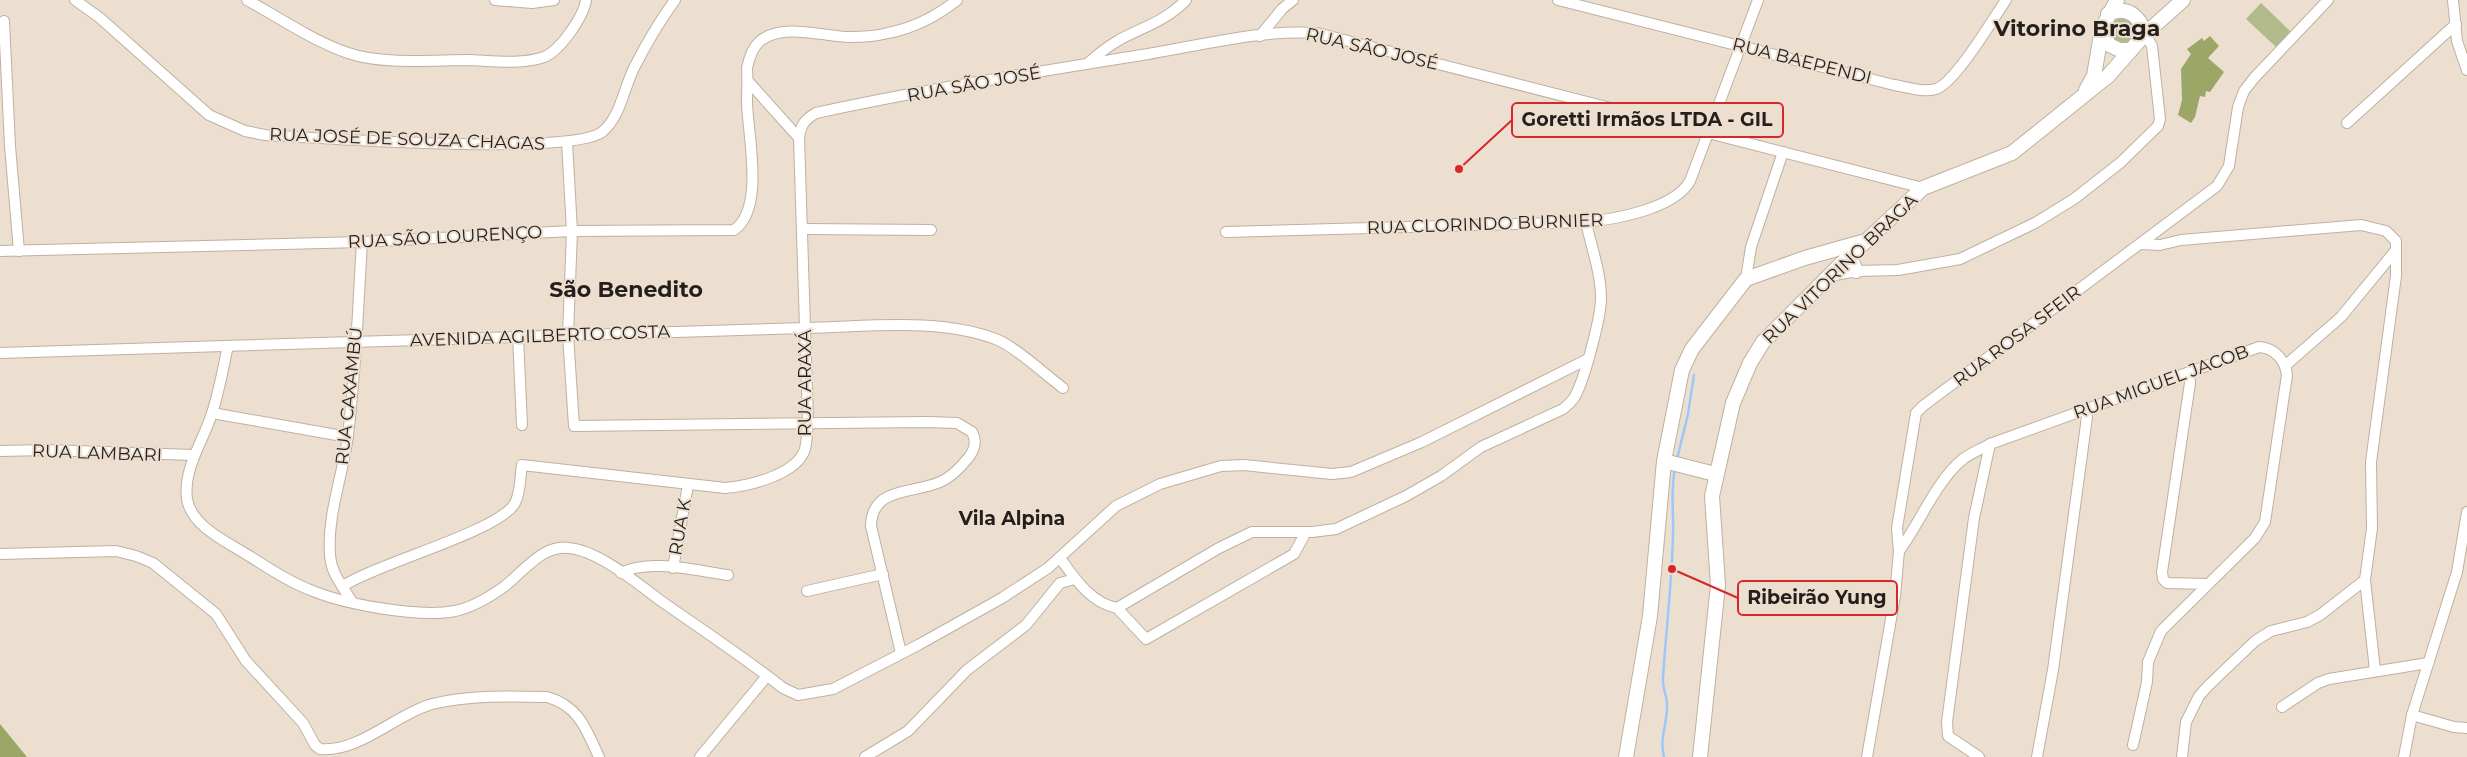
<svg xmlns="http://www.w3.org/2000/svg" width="2467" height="757" viewBox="0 0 2467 757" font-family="Montserrat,sans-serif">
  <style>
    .green { fill: #b1ba8b }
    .forest { fill: #9ba667 }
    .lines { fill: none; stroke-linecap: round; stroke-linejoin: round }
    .stream { stroke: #9cc7fb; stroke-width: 2.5 }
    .street-casing { stroke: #bdb1a1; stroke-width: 12 }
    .secondary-casing { stroke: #bdb1a1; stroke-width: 16 }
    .street { stroke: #fff; stroke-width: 10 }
    .secondary { stroke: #fff; stroke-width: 14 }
    .labels { text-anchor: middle; stroke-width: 4; stroke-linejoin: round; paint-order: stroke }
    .street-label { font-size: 18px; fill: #241f1a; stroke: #eddfd0 }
    .neighbourhood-label { font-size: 19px; font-weight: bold; fill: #241f1a; stroke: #eddfd0 }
    .district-label { font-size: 22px; font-weight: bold; fill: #241f1a; stroke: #eddfd0 }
    .leader { fill: none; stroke: #d62828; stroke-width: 2 }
    .callout-dot { fill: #d62828; stroke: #eddfd0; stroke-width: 2 }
    .callout { fill: #eddfd0; stroke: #d62828; stroke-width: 2 }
    .callout-label { font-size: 19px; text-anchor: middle; font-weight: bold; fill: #241f1a }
  </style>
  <rect width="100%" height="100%" fill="#eddfd0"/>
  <g class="green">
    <polygon points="2261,3 2291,32 2276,47 2246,19"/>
    <polygon points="2120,17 2130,18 2139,29 2134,43 2116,44 2109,32 2112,23"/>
  </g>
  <g class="forest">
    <polygon points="2210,36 2219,46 2208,58 2224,72 2210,92 2206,91 2205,97 2200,96 2195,117 2191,123 2178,115 2182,100 2181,69 2191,54 2187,49 2202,38 2204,41"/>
    <polygon points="0,724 27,757 0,757"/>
  </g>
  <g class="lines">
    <g class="stream">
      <polyline points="1677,459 1688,414 1694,375"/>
      <path d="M1664,757C1659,737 1668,723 1667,704C1667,696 1662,687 1663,678C1666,630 1672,582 1673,534C1674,512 1670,492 1675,469"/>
    </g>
    <defs>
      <g id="street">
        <path d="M75,0L100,18L209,115L245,131L265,135C318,138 570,156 602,132C620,118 624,88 634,68C646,44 659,22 675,0"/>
        <path d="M247,0C280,18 313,41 348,53C383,65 432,60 469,60C493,61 521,65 544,57C560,51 584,16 586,0"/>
        <polyline points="495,0 532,3 554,0"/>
        <path d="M1558,0L1894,85C1907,87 1923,93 1936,89C1955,83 1993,19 2006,0"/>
        <polyline points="2453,0 2457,41 2467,70"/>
        <polyline points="4,21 10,146 19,251"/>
        <polyline points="1260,36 1282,9 1293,0"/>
        <path d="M1087,64C1097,55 1107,47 1119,40C1143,27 1166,21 1186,0"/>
        <polyline points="748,81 799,138"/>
        <polyline points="2347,123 2456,24"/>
        <path d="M567,142L572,231L568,335L574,426L927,422L957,423L972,432C977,441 975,449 969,457C961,467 952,477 940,482C913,494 872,486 871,526L901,653"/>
        <polyline points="804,229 931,230"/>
        <path d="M1226,232L1586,222C1616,219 1674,209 1690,181L1758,0"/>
        <polyline points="2141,244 2160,245 2181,240 2361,225 2386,231 2396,241 2396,276 2371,462 2372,528 2365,580 2375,670"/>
        <path d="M0,251L362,242L572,231L734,230C765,209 748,136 747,103C747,91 748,80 747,68C749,58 752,48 760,41C783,22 824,37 850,37C862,37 877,36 888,33C913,28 937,16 957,0"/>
        <polyline points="1830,276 1856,271 1898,270 1960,259 2035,223 2074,199 2120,163 2158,126 2160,119 2152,46 2145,34"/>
        <polyline points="1746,279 1751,247 1783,152"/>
        <polyline points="518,336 522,425"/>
        <path d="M228,346C223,368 219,392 212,413C204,440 183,468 187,499C191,524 221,539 241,551C263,564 284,580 308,589C342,604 418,618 455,611C473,607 490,597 505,586C523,572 543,544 569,548C600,551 639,585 664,603C704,631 745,658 783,688L798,695L833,689L920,644L1002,598L1048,568L1116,506L1160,484L1221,466L1244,465L1332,474L1351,472L1422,442L1588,359"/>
        <path d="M0,353L806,328C868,327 939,317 998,340C1014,346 1047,376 1063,388"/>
        <polyline points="2286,365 2341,317 2396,250"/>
        <polyline points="2189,372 2190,383 2162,572 2163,579 2167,583 2208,584"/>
        <polyline points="212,413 348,437"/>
        <polyline points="0,451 46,450 194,455"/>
        <path d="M1899,551C1920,523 1936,481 1963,459C1971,453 1981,449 1990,444L2259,347C2275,348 2285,360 2287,375L2265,522L2255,538L2161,631L2148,662L2147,682L2133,745"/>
        <path d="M0,554L116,551L136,556L153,563L216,614L246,661L303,723L315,745L320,749C359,753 396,714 432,704C468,695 510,696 547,697C579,706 586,729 599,757"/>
        <path d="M1060,558C1075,579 1091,603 1117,608L1219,548L1252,532H1312L1336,529L1406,496L1441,476L1481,447L1563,409C1567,406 1571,402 1574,398C1584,382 1601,317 1601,298C1601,273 1591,246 1586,222"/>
        <polyline points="673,568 688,485"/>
        <path d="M621,573C649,558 697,571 728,575"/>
        <path d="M343,586C378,563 500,531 515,503C521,492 520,476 522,465L725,488C748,486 797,475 805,449C807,441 807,431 808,422L799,138C801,125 804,120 816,113C926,89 1037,72 1148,54C1202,45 1263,29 1317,33L1923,188"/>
        <polyline points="807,591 883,574"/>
        <path d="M352,602C343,586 331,574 330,555C327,514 343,476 348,435C356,371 358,307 362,242"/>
        <polyline points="1117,608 1146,639 1294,554 1306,532"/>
        <polyline points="2282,707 2318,683 2329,679 2428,663"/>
        <polyline points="2412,715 2454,727 2467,728"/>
        <polyline points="700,757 767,676"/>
        <polyline points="865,757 908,731 967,670 1026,625 1060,583 1075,579"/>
        <polyline points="1867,757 1895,596 1899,551 1897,528 1916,413 1923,406 2217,186 2229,166 2238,107 2244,91 2255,77 2328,0"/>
        <polyline points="1979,757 1948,736 1947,722 1974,518 1990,444"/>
        <polyline points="2037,757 2053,670 2087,417 2085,409"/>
        <polyline points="2182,757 2186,722 2199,696 2208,686 2255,641 2271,631 2307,622 2320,615 2365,580"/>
        <polyline points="2404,757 2412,715 2457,572 2467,512"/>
      </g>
      <g id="secondary">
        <path d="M2108,14C2127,5 2140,16 2145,34"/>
        <polyline points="2102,29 2109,45 2120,50 2131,50"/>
        <polyline points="2086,90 2094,76 2102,28 2117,0"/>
        <polyline points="1853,252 1852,261 1856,271"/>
        <polyline points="1664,461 1715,474"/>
        <polyline points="1626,757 1650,616 1664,461 1682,370 1692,349 1746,279 1805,258 1862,242"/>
        <polyline points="1700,757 1718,585 1712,496 1733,403 1750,363 1763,342 1838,267 1923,188 2012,153 2108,76 2145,34 2183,0"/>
      </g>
    </defs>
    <use href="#street" class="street-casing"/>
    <use href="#secondary" class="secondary-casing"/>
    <use href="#street" class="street"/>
    <use href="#secondary" class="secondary"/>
  </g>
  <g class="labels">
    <g class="street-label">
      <text transform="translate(1372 49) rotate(13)" y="6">RUA SÃO JOSÉ</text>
      <text transform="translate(1802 61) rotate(14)" y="6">RUA BAEPENDI</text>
      <text transform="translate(974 84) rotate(-10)" y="6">RUA SÃO JOSÉ</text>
      <text transform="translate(407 139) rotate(2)" y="6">RUA JOSÉ DE SOUZA CHAGAS</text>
      <text transform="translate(1485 224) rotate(-2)" y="6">RUA CLORINDO BURNIER</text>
      <text transform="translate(445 237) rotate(-3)" y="6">RUA SÃO LOURENÇO</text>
      <text transform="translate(1840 269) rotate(-44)" y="6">RUA VITORINO BRAGA</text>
      <text transform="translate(540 336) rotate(-2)" y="6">AVENIDA AGILBERTO COSTA</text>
      <text transform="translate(2017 336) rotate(-37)" y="6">RUA ROSA SFEIR</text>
      <text transform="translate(2161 382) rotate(-20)" y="6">RUA MIGUEL JACOB</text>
      <text transform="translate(805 383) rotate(-90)" y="6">RUA ARAXÁ</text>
      <text transform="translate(349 396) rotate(-84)" y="6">RUA CAXAMBÚ</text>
      <text transform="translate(97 453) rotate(2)" y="6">RUA LAMBARI</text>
      <text transform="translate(680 527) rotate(-80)" y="6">RUA K</text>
    </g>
    <g class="neighbourhood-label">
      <text x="1012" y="525">Vila Alpina</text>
    </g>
    <g class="district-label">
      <text x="2077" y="36">Vitorino Braga</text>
      <text x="626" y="297">São Benedito</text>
    </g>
  </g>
  <path class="leader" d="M1459 169L1512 120M1672 569L1738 598"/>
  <g class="callout-dot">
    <circle cx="1459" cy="169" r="5"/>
    <circle cx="1672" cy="569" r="5"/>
  </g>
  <g class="callout">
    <rect x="1512" y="103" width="271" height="34" rx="5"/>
    <rect x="1738" y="581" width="159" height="34" rx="5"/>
  </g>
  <g class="callout-label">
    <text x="1647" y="126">Goretti Irmãos LTDA - GIL</text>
    <text x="1817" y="604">Ribeirão Yung</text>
  </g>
</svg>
